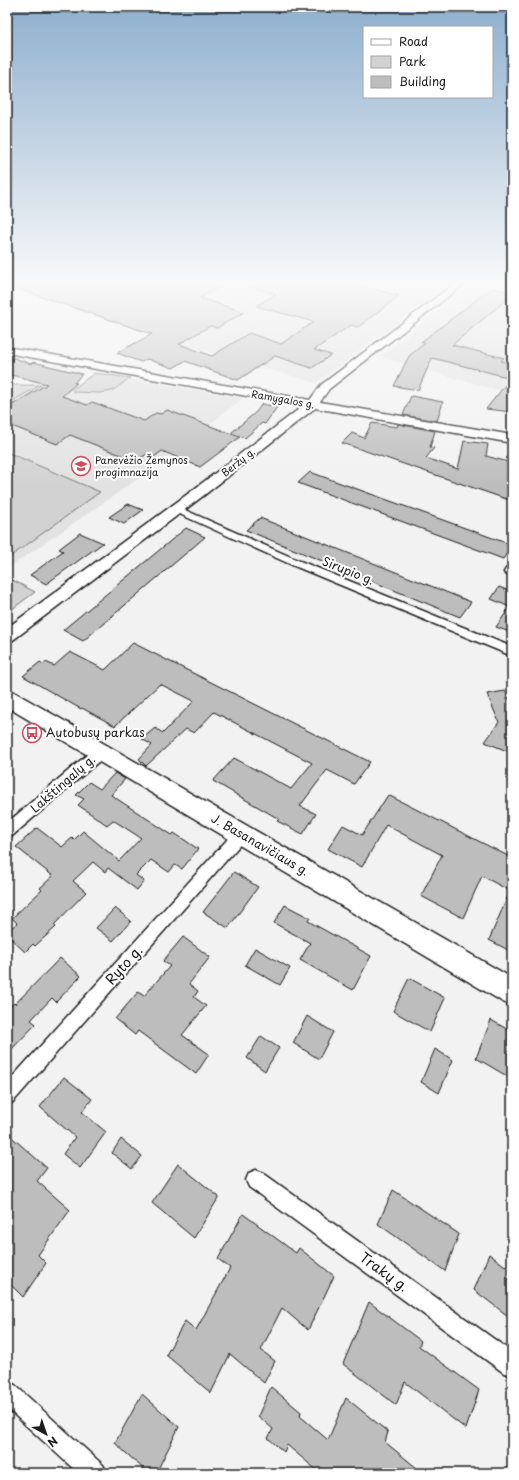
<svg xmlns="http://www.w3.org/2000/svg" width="519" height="1480" viewBox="0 0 519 1480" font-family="'Playpen Sans',sans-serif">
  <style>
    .built { fill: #e2e2e2 }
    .green { fill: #d2d2d2; stroke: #777 }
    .building { fill: #bdbdbd; stroke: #1c1c1c }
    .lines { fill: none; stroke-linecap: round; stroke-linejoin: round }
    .minor-casing { stroke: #1c1c1c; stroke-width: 3 }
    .secondary-casing { stroke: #1c1c1c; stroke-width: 3 }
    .trunk-casing { stroke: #1c1c1c; stroke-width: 3 }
    .minor { fill: #fff; fill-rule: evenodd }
    .secondary { fill: #fff; fill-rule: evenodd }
    .trunk { fill: #fff; fill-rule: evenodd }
    .labels { text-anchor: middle; stroke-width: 4; stroke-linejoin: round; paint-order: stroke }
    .far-street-label { font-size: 10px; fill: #1c1c1c; stroke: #fff }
    .far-poi-label { font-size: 10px; fill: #1c1c1c; stroke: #fff; text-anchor: start }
    .street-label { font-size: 12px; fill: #1c1c1c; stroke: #fff }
    .poi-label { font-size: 12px; fill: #1c1c1c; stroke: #fff; text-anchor: start }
    .near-street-label { font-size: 14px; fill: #1c1c1c; stroke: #fff }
  </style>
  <rect width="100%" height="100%" fill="#f2f2f2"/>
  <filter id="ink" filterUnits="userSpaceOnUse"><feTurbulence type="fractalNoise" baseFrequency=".025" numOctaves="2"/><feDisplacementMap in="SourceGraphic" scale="8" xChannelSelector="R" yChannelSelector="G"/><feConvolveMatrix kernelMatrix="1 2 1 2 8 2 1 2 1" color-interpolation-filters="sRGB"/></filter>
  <g filter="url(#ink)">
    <g class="built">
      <polygon points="7,281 454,281 316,383 148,334 7,287"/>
      <polygon points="477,281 512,281 512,394 379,357"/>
      <polygon points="94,373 243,398 148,472 7,569 7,404 41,385 73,389"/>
    </g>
    <g class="green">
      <polygon points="94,373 130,378 112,391 100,393 73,392 73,389"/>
      <polygon points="7,385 41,385 7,404"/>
      <polygon points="7,452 100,492 7,559"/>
      <polygon points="7,577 35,592 7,613"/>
    </g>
    <g class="building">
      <polygon points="7,281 231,281 200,298 244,312 217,328 210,326 179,344 212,356 249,333 281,344 314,322 256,306 276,294 245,285 246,281 343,281 399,296 358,327 351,325 314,350 331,355 312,368 275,356 238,380 185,361 173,368 147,359 141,362 117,353 152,334 7,285"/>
      <polygon points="492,288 512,292 512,295 452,345 504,358 501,361 512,364 512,412 486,409 511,378 432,358 418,390 394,386 409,356 425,343 421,342"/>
      <polygon points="14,358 31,364 33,362 82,374 74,383 77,383 62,396 87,405 92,402 144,421 156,413 161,414 167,410 240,437 200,467 162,451 154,457 147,454 136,461 70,435 57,444 7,424 7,408 47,384 7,374 7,362"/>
      <polygon points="411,396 443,402 437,421 403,415"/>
      <polygon points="262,404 277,407 265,424 262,423 245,438 231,433 256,412"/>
      <polygon points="372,423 397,427 398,424 435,431 430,447 434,448 426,458 458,469 464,441 488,444 486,456 512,463 512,501 342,443 352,433 364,438"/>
      <polygon points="310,472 512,545 512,546 503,559 298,483"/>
      <polygon points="128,504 143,510 124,524 109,517"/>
      <polygon points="260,518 471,602 460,617 246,530"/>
      <polygon points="186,528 205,537 83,641 63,630"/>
      <polygon points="80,533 103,543 46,584 30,575 63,551 59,549"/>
      <polygon points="499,587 512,592 512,633 496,627 510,607 491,599"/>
      <polygon points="133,643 370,762 354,784 327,770 300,806 316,814 303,834 277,821 279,819 213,781 234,758 291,789 312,763 214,712 194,733 186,729 146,766 139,759 152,745 142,739 155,728 163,733 194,701 160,684 115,726 82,708 81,709 23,676 40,662 43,664 46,662 54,666 70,652 105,670"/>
      <polygon points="505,691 509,699 512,700 512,753 485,742 499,722 487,694"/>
      <polygon points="115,773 125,779 111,795 172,835 174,833 198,849 182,869 175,865 169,872 151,860 136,875 144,881 137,890 108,868 105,872 93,862 73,881 86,892 54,925 56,927 35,946 33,944 25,952 7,935 7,932 17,923 12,918 42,890 40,888 53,876 16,847 37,828 62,847 72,838 74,840 83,831 119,861 141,838 113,820 107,825 78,805 84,799 76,795 89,782 100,789"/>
      <polygon points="388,795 512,858 512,952 489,940 510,891 482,876 463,918 421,896 442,855 386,825 362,867 328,849 343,825 362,835"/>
      <polygon points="234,872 258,887 228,928 203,912"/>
      <polygon points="285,905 310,918 308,921 371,956 353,990 300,960 310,943 274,923"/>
      <polygon points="115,908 131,921 113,941 96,928"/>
      <polygon points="183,937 210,957 189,984 198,991 194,997 206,1006 182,1035 209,1054 196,1074 138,1031 135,1035 115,1019 138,992 144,996 170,966 163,961"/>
      <polygon points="255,948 290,968 280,985 245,965"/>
      <polygon points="60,958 81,976 56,1002 52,998 31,1020 36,1024 7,1054 7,1009 14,1003 15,1004"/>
      <polygon points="409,978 445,998 430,1032 393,1011"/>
      <polygon points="307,1016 333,1032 319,1059 293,1043"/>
      <polygon points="491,1020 512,1032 512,1079 476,1058"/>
      <polygon points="261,1036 279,1048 265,1071 247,1058"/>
      <polygon points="435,1049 453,1060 439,1093 421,1082"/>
      <polygon points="64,1077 92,1099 82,1112 106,1132 80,1168 63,1154 75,1137 40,1107"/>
      <polygon points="7,1133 47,1168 37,1181 70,1210 38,1255 46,1263 23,1297 7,1281"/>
      <polygon points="121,1139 142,1156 132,1169 112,1153"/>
      <polygon points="178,1164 219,1197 194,1238 152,1203"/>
      <polygon points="393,1190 459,1234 445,1271 378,1224"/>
      <polygon points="243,1214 296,1253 299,1248 334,1276 308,1330 282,1308 261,1350 275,1361 264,1383 230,1354 211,1393 166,1355 185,1321 196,1330 230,1268 218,1259"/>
      <polygon points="489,1254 512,1271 512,1319 474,1290"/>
      <polygon points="369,1302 421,1341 419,1346 479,1390 466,1429 405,1382 396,1405 343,1364"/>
      <polygon points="271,1387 301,1412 300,1416 328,1440 346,1398 388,1432 385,1442 423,1473 320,1473 287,1445 284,1452 268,1438 273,1429 258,1416"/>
      <polygon points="142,1394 179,1427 156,1473 148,1473 115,1443"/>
    </g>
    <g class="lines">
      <defs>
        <g id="minor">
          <polygon points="176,506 300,561 512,647 512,656 292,565 173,511 171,509"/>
          <path d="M512,565V575L505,574L504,572C506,568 508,566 512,565Z"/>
          <polygon points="100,747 105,748 107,752 105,756 12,836 7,838 7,823 95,748"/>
          <polygon points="241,828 246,830 248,834 246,838 13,1102 7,1105 7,1083 236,830"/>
          <polygon points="256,1170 263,1173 512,1352 512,1376 504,1373 249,1187 246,1180 249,1173"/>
          <polygon points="7,1382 15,1385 103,1465 107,1473 78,1473 7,1408"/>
        </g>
        <polygon id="secondary" points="458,281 468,281 329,389 320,402 512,435 512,443 315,408 203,496 13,640 7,642 7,628 193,490 303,406 7,353 7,347 310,400 321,385"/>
        <polygon id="trunk" points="7,689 14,692 512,978 512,1006 503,1002 7,707"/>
      </defs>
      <use href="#minor" class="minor-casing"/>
      <use href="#secondary" class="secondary-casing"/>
      <use href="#trunk" class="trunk-casing"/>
      <use href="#minor" class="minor"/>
      <use href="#secondary" class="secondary"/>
      <use href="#trunk" class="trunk"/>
    </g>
  </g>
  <linearGradient id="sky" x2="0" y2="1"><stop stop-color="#8eafce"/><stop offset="0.58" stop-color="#f9f9f9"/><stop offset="1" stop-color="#f9f9f9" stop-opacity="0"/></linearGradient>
  <rect width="519" height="488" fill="url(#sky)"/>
  <defs>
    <symbol id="school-ring" viewBox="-11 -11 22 22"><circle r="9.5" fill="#fff" stroke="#d1495b" stroke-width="1.5"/><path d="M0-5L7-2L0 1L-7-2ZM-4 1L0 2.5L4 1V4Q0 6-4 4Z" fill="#d1495b"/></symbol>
    <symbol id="bus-ring" viewBox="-11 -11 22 22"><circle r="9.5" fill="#fff" stroke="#d1495b" stroke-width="1.5"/><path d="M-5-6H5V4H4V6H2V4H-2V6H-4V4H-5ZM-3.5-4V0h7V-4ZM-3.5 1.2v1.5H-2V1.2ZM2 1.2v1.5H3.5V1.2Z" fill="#d1495b"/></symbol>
  </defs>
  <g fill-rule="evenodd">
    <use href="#school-ring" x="70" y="455" width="22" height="22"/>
    <use href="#bus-ring" x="21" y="722" width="22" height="22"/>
  </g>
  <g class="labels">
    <g class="far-street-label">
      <text transform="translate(283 399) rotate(10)" y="4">Ramygalos g.</text>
      <text transform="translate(238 462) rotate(-38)" y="4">Beržų g.</text>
    </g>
    <g class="far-poi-label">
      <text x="95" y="464">Panevėžio Žemynos<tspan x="95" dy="12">progimnazija</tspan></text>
    </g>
    <g class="street-label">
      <text transform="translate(348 571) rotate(22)" y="4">Sirupio g.</text>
      <text transform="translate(63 784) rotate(-41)" y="4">Lakštingalų g.</text>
      <text transform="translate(260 845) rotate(30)" y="4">J. Basanavičiaus g.</text>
    </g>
    <g class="poi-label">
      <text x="46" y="737">Autobusų parkas</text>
    </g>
    <g class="near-street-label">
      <text transform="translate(124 965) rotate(-48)" y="5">Ryto g.</text>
      <text transform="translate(384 1272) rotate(36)" y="5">Trakų g.</text>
    </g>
  </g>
  <rect width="519" height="1480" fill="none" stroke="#fff" stroke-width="24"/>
  <rect x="12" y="12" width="495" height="1456" fill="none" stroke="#1c1c1c" stroke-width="1.5" filter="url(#ink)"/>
  <rect x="363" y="26" width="130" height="72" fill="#ffffff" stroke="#a4a4a4"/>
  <rect x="371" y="39" width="20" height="6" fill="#ffffff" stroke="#a4a4a4"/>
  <text x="399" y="46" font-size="12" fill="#1c1c1c">Road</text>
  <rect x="371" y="56" width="20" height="12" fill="#d2d2d2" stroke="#a4a4a4"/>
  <text x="399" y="66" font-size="12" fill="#1c1c1c">Park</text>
  <rect x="371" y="76" width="20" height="12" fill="#bdbdbd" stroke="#a4a4a4"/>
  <text x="399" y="86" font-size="12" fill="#1c1c1c">Building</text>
  <g transform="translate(46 1434) rotate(140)" stroke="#ffffff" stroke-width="3" paint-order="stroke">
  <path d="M0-3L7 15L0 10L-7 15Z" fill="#1c1c1c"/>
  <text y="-6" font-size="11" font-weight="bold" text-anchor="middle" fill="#1c1c1c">N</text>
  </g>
</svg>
